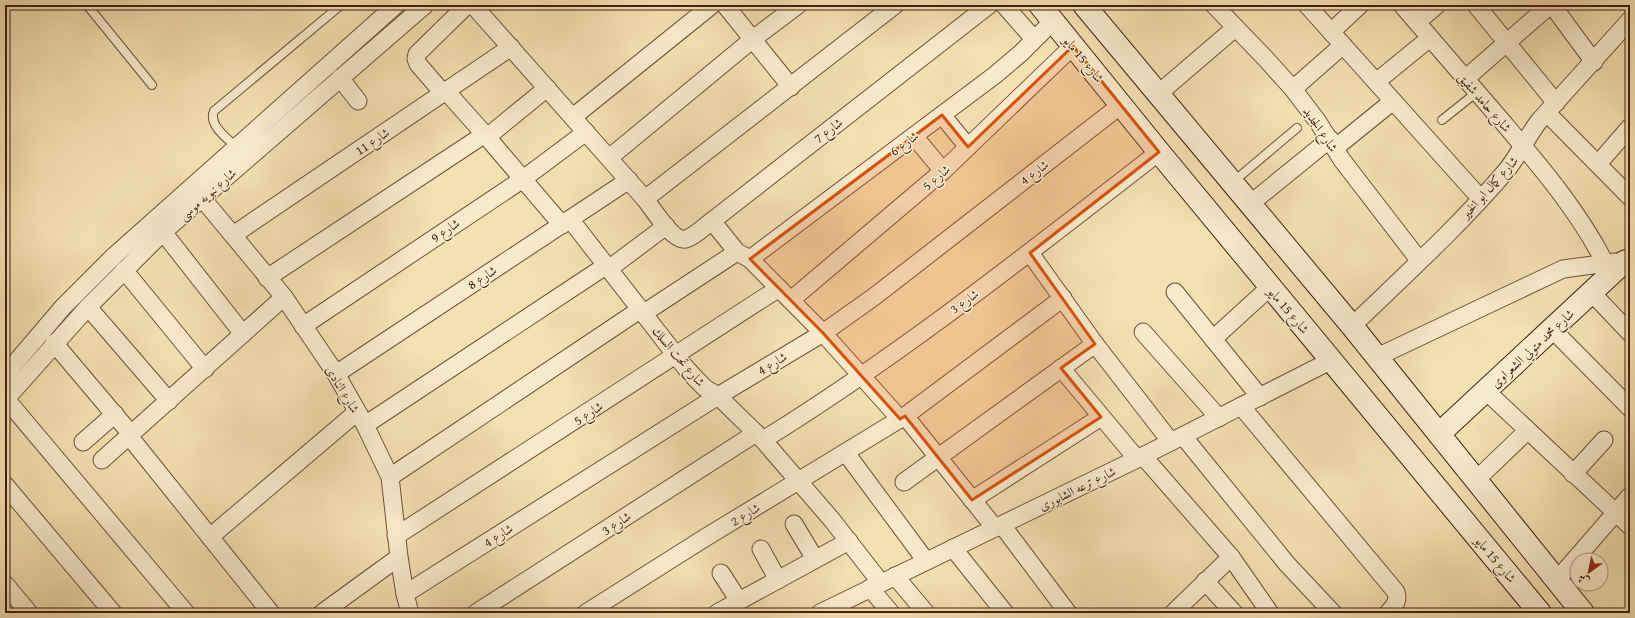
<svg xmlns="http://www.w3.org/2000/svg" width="1635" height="618" viewBox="0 0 1635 618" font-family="'Gentium Book Plus',Amiri,serif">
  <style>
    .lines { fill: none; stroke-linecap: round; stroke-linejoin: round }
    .lane-casing { stroke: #6e4f3a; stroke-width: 10 }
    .street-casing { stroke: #6e4f3a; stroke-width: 19 }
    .secondary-casing { stroke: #421f12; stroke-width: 24 }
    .lane { stroke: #f8ebcc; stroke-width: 8 }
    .street { stroke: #f8ebcc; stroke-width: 17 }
    .secondary { stroke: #f8ebcc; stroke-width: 22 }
    .marked { fill: #d7530d; fill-opacity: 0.2; stroke: #d7530d; stroke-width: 3; stroke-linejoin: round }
    .labels { text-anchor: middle; stroke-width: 3; stroke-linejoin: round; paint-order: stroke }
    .street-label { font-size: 13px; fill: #421f12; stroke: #f8ebcc }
  </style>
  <rect width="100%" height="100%" fill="#f4e0b1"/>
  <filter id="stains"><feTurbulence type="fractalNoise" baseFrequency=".005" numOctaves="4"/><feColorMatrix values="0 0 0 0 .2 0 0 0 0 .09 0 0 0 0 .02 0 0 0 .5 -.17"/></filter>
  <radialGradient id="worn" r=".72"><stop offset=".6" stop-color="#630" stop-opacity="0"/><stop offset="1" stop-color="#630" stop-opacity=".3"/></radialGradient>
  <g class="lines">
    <defs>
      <g id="lane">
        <polyline points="87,5 152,85"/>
        <polyline points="1442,120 1477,92"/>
        <path d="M236,147C227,138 208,125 214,111L341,5"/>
        <polyline points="1233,182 1297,128"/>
      </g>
      <g id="street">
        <path d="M473,5L645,199C653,209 673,242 686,239C695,236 705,226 712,221L989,5"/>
        <polyline points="725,5 791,87"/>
        <polyline points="1004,5 1034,39"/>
        <polyline points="1214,5 1265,58 1293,89 1318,122 1342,160 1419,260"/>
        <polyline points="1307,5 1481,199"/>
        <path d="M1402,5C1435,43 1468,82 1501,120C1539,165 1578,210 1605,263"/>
        <polyline points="1476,5 1556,103"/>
        <polyline points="1552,5 1594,62"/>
        <polyline points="1417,22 1437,5"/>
        <polyline points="1331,32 1360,5"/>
        <polyline points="340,78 358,101"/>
        <polyline points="1465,79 1550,5"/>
        <polyline points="1376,82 1430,38"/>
        <polyline points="1293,89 1343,45"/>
        <polyline points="446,91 487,137 562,225"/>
        <polyline points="443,93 418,64 416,59 417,54 467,5"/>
        <polyline points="1158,94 1235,28"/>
        <polyline points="1547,113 1630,197"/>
        <polyline points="942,115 968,147"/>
        <polyline points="573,117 712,5"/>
        <polyline points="914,136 943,171"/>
        <polyline points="487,137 547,88"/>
        <polyline points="1335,148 1393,101"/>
        <polyline points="609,158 753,39 798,5"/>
        <polyline points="1598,164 1630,127"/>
        <polyline points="202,198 284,297 336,374 365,425 390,477 399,557 405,594 410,613"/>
        <polyline points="645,199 895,5"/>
        <polyline points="1250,204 1330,139"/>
        <polyline points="570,219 685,367 695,378 705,388 718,396 763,440 832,520 881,583"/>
        <polyline points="712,221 737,252 750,259 823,333 900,419"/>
        <polyline points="163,232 243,334"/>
        <polyline points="233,235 511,47"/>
        <polyline points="1030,253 1095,344 1171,442"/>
        <polyline points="750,259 995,75 1021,53 1053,21"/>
        <polyline points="610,268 666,226"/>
        <polyline points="124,270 205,369"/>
        <polyline points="267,278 485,134"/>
        <polyline points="1175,292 1260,397"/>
        <polyline points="1592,293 1630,333"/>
        <polyline points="791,300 943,171 1073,46"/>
        <polyline points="88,307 169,401"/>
        <polyline points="644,313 737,252"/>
        <polyline points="303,326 523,179 586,132"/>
        <path d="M1352,326C1404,276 1459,226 1506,171C1519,155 1527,137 1539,121L1630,20"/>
        <polyline points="1552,329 1630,408"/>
        <polyline points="1143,332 1219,418"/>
        <polyline points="1213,339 1270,287"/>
        <polyline points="54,343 131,434"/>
        <polyline points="1377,357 1563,269 1615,262"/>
        <polyline points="1061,368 1137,459"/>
        <polyline points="336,374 629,180"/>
        <polyline points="5,375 63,307 114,256 396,5"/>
        <polyline points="1486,391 1630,526"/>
        <polyline points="6,399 186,613"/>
        <polyline points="5,400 88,307 163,232 425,5"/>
        <path d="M1241,406L1396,592C1399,602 1394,606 1388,613"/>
        <polyline points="905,416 995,528"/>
        <polyline points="365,425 607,265"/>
        <polyline points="129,436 271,613"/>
        <polyline points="1183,436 1287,564 1333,613"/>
        <path d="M763,440C902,354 1030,252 1159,152"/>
        <polyline points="83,442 115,414"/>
        <polyline points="846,453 926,561"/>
        <polyline points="1143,456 1231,557 1270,613"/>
        <polyline points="102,460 284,297"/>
        <polyline points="1573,474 1604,440"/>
        <polyline points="390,477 641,309"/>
        <polyline points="1476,480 1527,431"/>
        <polyline points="904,482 1095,344"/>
        <polyline points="5,485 113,613"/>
        <polyline points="972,500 1101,417"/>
        <polyline points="794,524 815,559"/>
        <polyline points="1002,525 1068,613"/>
        <polyline points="396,536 779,288"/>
        <polyline points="210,537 357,412"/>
        <polyline points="953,548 1005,613"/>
        <polyline points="761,549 778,580"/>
        <polyline points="721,573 739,601"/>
        <polyline points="895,576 926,613"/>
        <polyline points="1557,580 1630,496"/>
        <polyline points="1205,581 1234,613"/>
        <polyline points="5,584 29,613"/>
        <polyline points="870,588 891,613"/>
        <polyline points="405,594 718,396 823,333 875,296 1121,105"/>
        <polyline points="322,613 399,557"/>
        <polyline points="476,613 756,433"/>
        <polyline points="586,613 703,539 905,416 1063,298"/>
        <polyline points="717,613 849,541"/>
        <polyline points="820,613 1137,459 1332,360"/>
        <polyline points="1173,613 1231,557"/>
      </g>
      <g id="secondary">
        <polyline points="1040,5 1159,152 1540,613"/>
        <polyline points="1084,5 1352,326 1583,613"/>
        <polyline points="1439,434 1624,262 1630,260"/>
      </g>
    </defs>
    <use href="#lane" class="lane-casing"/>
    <use href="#street" class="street-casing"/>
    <use href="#secondary" class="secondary-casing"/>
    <use href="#lane" class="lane"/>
    <use href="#street" class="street"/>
    <use href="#secondary" class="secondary"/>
  </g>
  <path class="marked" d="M1073,46L1159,152L1030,253L1095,344L1061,368L1101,417L972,500L905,416L900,419L823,333L750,259L942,115L968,147Z"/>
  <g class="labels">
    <g class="street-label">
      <text transform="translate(1084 59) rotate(51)" y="5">شارع 15 مايو</text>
      <text transform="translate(1485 102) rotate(49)" y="5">شارع حامد شفيق</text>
      <text transform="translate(1321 129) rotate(56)" y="5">شارع الجديد</text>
      <text transform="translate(828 130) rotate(-38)" y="5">شارع 7</text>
      <text transform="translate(372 141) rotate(-34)" y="5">شارع 11</text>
      <text transform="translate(904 143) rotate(-37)" y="5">شارع 6</text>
      <text transform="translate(1034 172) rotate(-38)" y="5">شارع 4</text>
      <text transform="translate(936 177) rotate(-41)" y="5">شارع 5</text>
      <text transform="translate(1489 187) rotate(-48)" y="5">شارع كمال ابو الخير</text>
      <text transform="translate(207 194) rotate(-41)" y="5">شارع نبويه موسى</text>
      <text transform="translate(445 230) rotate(-34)" y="5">شارع 9</text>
      <text transform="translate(482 277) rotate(-33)" y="5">شارع 8</text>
      <text transform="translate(964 301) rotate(-36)" y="5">شارع 3</text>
      <text transform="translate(1289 310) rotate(50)" y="5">شارع 15 مايو</text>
      <text transform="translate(1532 348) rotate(-43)" y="5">شارع محمد متولي الشعراوى</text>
      <text transform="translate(679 356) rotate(50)" y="5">شارع تحت السلك</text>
      <text transform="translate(772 363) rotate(-31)" y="5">شارع 4</text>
      <text transform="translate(343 389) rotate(59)" y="5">شارع النادى</text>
      <text transform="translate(588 413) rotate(-33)" y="5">شارع 5</text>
      <text transform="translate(1077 488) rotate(-26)" y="5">شارع ترعه الشابورى</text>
      <text transform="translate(745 514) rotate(-31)" y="5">شارع 2</text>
      <text transform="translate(616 523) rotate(-33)" y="5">شارع 3</text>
      <text transform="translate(498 535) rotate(-32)" y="5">شارع 4</text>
      <text transform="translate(1496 559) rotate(50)" y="5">شارع 15 مايو</text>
    </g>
  </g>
  <rect width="1635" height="618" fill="none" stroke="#f4e0b1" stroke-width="20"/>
  <rect x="6" y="6" width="1623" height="606" fill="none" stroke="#421f12" stroke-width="2"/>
  <rect x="10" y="10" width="1615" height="598" fill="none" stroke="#421f12"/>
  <g transform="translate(1589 572) rotate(213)"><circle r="19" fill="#f8ebcc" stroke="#af9982"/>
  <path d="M0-3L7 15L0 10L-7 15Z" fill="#8f2418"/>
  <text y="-6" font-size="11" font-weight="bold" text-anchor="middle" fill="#421f12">ش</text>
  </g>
  <rect width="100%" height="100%" filter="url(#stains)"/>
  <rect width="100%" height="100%" fill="url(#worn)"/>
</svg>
